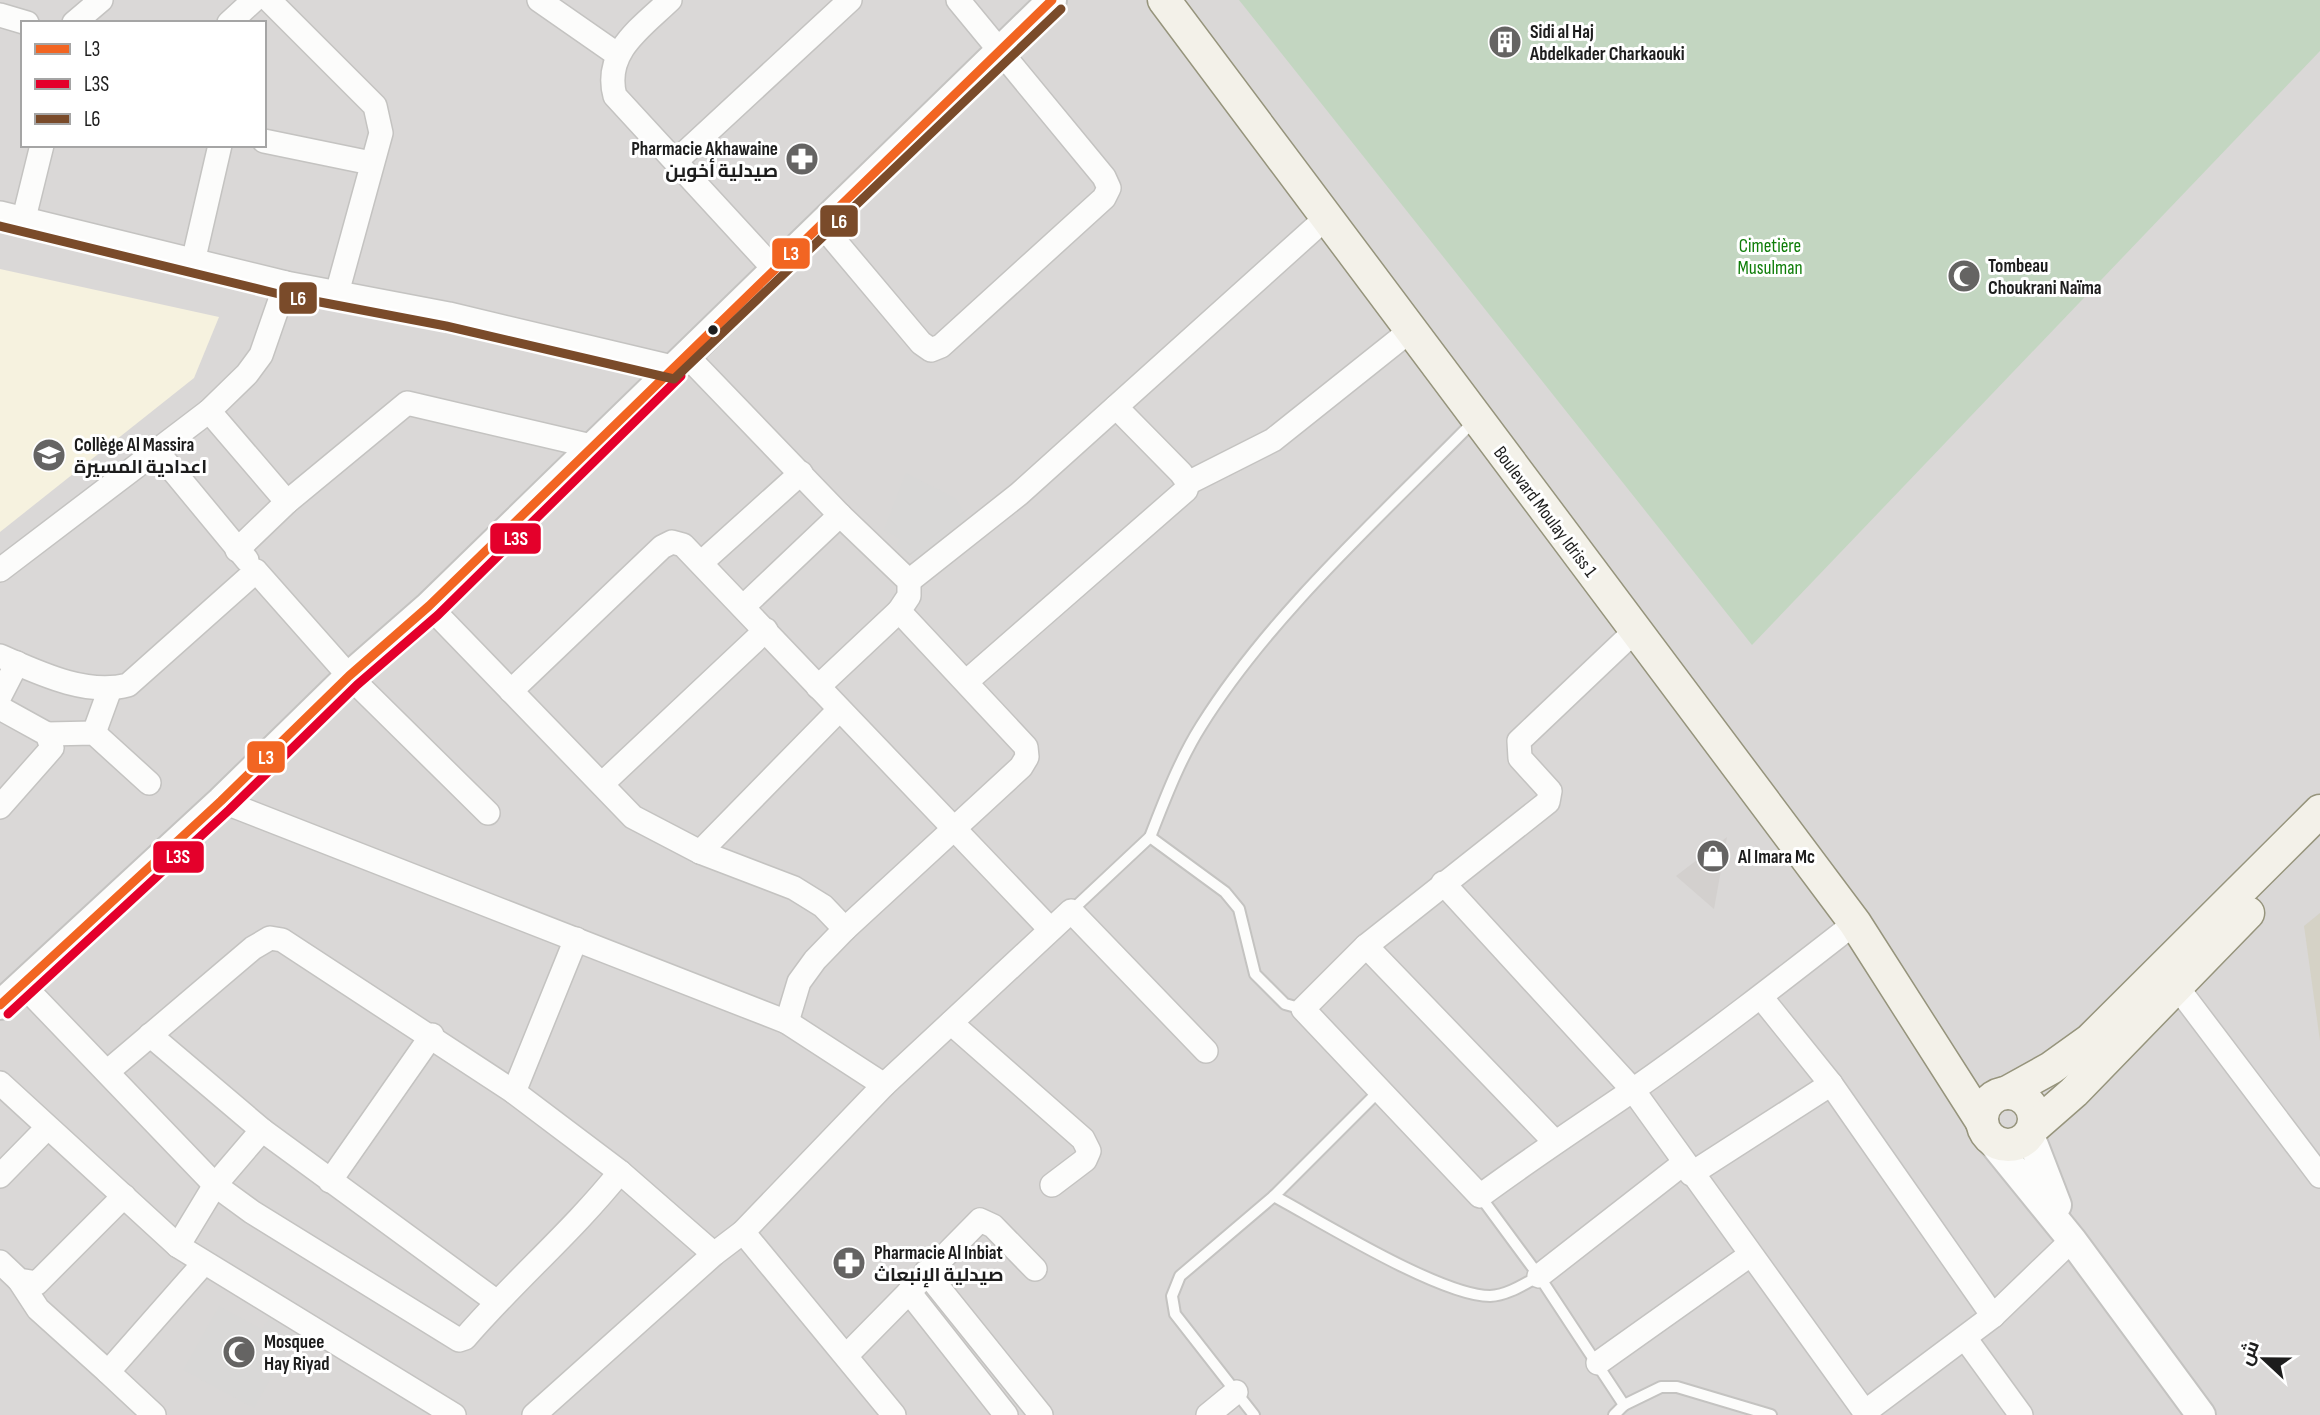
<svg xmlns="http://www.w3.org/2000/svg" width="2320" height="1415" viewBox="0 0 2320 1415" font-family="'Sofia Sans Condensed',Cairo,sans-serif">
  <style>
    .residential { fill: #dad8d7; fill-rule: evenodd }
    .education { fill: #f6f2df }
    .religious { fill: #d9d8d7 }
    .construction { fill: #d5d2c6 }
    .cemetery { fill: #c3d6c1 }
    .building { fill: #d3d0ce }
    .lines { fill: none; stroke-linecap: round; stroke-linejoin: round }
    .service-casing { stroke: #c4c3c1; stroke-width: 14 }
    .minor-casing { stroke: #c4c3c1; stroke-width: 26 }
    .tertiary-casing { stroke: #c4c3c1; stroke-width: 32 }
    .secondary-casing { stroke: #96947c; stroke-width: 35 }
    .service { stroke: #fcfcfb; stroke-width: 10 }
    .minor { stroke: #fcfcfb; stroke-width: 23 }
    .tertiary { stroke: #fcfcfb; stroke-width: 28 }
    .secondary { stroke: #f3f1e9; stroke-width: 32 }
    .bus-1-casing { stroke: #fff; stroke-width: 14 }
    .bus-2-casing { stroke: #fff; stroke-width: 14 }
    .bus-3-casing { stroke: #fff; stroke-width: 14 }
    .bus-1 { stroke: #f26522; stroke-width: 9 }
    .bus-2 { stroke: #e4002b; stroke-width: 9 }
    .bus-3 { stroke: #7a4b2a; stroke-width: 9 }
    .bus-dot { fill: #1d1d1d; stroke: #fff; stroke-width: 2.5 }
    .labels { text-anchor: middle; stroke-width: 6; stroke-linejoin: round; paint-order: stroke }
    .poi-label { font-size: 19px; font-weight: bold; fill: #1d1d1d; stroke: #fff; text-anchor: start }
    .park-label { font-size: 19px; fill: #0e7d08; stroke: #fff }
    .street-label { font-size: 19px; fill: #1d1d1d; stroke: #fff }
    .line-badge { stroke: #fff; stroke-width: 2.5 }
    .badge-label { font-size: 19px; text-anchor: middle; font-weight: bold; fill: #fff }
  </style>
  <rect width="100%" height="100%" fill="#ebe8e5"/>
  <path class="residential" d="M0,0H2320V1415H0ZM23,23H264V145H23Z"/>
  <polygon class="education" points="0,269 219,317 194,378 0,532"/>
  <g class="religious">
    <polygon points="906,473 955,498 976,532 932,573 897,546 900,539 884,530"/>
    <polygon points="219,1306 262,1329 270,1317 296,1334 254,1408 183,1370"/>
  </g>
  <polygon class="construction" points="2320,913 2320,1041 2304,926"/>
  <polygon class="cemetery" points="1239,0 2320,0 2320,51 1752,645"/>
  <g class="building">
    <polygon points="1502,29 1518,38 1508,55 1493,46"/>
    <polygon points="1727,837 1714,909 1676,876"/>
  </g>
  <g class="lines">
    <defs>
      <g id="service">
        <path d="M1150,837C1165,799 1179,761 1201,726C1270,615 1382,515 1474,421"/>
        <polyline points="1071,911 1150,837 1225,892 1239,909 1255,974 1285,1004 1303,1009"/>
        <path d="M1380,1090L1274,1196C1320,1221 1441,1296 1490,1296C1508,1295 1524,1284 1539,1276"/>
        <polyline points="1480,1196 1539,1276 1624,1405 1614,1415"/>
        <polyline points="1624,1405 1661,1387 1677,1387 1771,1415"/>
        <polyline points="1254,1415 1175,1314 1172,1296 1180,1276 1274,1196"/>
      </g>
      <g id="minor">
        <polyline points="269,0 375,106 381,133 337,293"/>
        <polyline points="539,0 618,55"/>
        <path d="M670,0C642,27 603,52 615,96L775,270"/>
        <polyline points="0,15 27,23"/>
        <polyline points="74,23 101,0"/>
        <polyline points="229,23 254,0"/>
        <polyline points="264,141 371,163"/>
        <polyline points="676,161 850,0"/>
        <polyline points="0,213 286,283 449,314 672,367"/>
        <polyline points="24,218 42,145"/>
        <polyline points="820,223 921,343 931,350 941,346 1104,198 1109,188 1104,177 958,0"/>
        <polyline points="193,262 220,145"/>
        <polyline points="686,355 840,515 909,581 909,596 899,611 1026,747 1027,757 1021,767 845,929 815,960 799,982 787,1022"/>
        <polyline points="209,411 287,502"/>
        <polyline points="156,450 247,560"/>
        <polyline points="1188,483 1273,440 1411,330"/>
        <polyline points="237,550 287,502 407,403 591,446"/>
        <polyline points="701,563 801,473"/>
        <polyline points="0,570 209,411 247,374 261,355 286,283"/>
        <polyline points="909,581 1019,494 1327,217"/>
        <polyline points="429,606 633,817 700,852 794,888 823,906 845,929"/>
        <polyline points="743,607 840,515"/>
        <path d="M1636,630L1519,741L1520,758L1550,791L1548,802L1366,946L1303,1009L1480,1196C1530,1159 1582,1125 1633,1090C1709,1037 1782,980 1855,923"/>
        <path d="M0,656C39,673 86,696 128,685L256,571L349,676L488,813"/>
        <polyline points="966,682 1186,490 1188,483 1181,473 1116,407"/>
        <polyline points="818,687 899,611"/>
        <polyline points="511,691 662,547 672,542 683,545 1050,929"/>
        <polyline points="0,696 17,663"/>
        <polyline points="0,708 47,734 52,748 0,807"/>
        <polyline points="94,733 110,689"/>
        <polyline points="47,734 94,733 149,783"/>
        <polyline points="602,784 766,630"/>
        <polyline points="221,801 787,1022 884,1085"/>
        <polyline points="700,852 839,710"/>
        <polyline points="1443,883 1633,1090 1867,1415"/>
        <polyline points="1366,946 1554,1141"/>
        <polyline points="2168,975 2320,1176"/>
        <path d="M22,984L215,1185L252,1212L459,1340L465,1338C515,1280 573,1231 620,1172"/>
        <polyline points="1761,997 1831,1084 1993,1316"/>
        <polyline points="951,1023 1083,1139 1089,1151 1085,1160 1052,1185"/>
        <polyline points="150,1035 262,1130 497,1302"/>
        <polyline points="107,1072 253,948 270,938 282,940 514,1092 620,1172 714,1254"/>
        <polyline points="0,1083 178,1246 454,1415"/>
        <polyline points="514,1092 576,939"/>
        <polyline points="1691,1174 1831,1084"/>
        <polyline points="0,1176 47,1128"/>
        <polyline points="330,1181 432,1035"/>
        <polyline points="743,1232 894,1415"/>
        <polyline points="178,1246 215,1185 262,1130"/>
        <polyline points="0,1262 19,1280 37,1283 124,1196"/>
        <polyline points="926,1272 1041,1415"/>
        <polyline points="1539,1276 1684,1163"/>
        <polyline points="19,1280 38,1309 108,1372"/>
        <polyline points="909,1292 1006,1415"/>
        <polyline points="1965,1338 2021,1415"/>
        <polyline points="846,1356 980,1220 993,1226 1035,1269"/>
        <polyline points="1598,1363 1750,1255"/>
        <polyline points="1865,1412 1993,1316 2072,1240"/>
        <polyline points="154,1415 108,1372 204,1263"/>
        <polyline points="534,1415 714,1254 743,1232 884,1085 1071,911 1206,1051"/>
        <polyline points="1208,1415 1236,1392"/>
      </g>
      <g id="tertiary">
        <polyline points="0,1005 221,801 349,676 429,606 1052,0"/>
        <polyline points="2030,1135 2057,1205"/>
        <polyline points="1989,1138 2072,1240 2201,1415"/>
      </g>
      <g id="secondary">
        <polyline points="1164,0 1855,923 1982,1122"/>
        <circle cx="2008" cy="1119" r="26"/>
        <polyline points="2006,1093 2051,1068 2090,1040 2320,811"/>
        <polyline points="2034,1127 2074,1092 2248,913"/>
      </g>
    </defs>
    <use href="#service" class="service-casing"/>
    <use href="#minor" class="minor-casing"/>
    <use href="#tertiary" class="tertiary-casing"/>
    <use href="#secondary" class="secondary-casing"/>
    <use href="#service" class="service"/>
    <use href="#minor" class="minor"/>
    <use href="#tertiary" class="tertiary"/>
    <use href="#secondary" class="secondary"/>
    <defs>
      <polyline id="bus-1" points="0,1005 221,801 349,676 429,606 1052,0"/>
      <polyline id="bus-2" points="8,1014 229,810 357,685 438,615 681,376"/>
      <polyline id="bus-3" points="0,226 283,295 446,326 674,379 1061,9"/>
    </defs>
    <use href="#bus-1" class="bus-1-casing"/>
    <use href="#bus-2" class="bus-2-casing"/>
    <use href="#bus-3" class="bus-3-casing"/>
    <use href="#bus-1" class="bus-1"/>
    <use href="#bus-2" class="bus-2"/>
    <use href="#bus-3" class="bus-3"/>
  </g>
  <defs>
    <symbol id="building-disc" viewBox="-11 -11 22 22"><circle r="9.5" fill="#656463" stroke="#fff"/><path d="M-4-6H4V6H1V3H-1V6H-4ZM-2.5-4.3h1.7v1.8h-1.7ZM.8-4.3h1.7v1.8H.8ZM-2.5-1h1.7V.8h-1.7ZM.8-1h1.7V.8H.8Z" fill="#fff"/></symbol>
    <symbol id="pharmacy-disc" viewBox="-11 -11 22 22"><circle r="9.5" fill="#656463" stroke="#fff"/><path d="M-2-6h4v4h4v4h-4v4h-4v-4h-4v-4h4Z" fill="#fff"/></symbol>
    <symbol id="mosque-disc" viewBox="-11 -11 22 22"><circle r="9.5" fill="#656463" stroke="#fff"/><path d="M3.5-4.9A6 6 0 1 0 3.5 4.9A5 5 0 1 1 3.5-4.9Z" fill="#fff"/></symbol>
    <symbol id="school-disc" viewBox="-11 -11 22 22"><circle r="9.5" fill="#656463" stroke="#fff"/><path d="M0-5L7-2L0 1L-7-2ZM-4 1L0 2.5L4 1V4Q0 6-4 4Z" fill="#fff"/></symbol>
    <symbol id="shop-disc" viewBox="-11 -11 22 22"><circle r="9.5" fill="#656463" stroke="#fff"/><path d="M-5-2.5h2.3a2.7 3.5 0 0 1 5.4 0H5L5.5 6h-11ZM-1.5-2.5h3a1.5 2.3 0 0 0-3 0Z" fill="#fff"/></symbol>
  </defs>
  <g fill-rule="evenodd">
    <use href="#building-disc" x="1486" y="23" width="38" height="38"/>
    <use href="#pharmacy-disc" x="783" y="140" width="38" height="38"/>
    <use href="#mosque-disc" x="1945" y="257" width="38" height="38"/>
    <use href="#school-disc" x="30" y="436" width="38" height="38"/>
    <use href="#shop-disc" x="1694" y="837" width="38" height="38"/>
    <use href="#pharmacy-disc" x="830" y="1244" width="38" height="38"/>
    <use href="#mosque-disc" x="220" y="1333" width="38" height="38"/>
  </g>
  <circle class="bus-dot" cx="713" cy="330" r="6"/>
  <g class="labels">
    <g class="poi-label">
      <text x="1530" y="38">Sidi al Haj<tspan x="1530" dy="22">Abdelkader Charkaouki</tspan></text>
      <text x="778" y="155" text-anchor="end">Pharmacie Akhawaine<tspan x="778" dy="22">صيدلية أخوين</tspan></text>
      <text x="1988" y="272">Tombeau<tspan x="1988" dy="22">Choukrani Naïma</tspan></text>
      <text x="74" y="451">Collège Al Massira<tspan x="74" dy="22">اعدادية المسيرة</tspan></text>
      <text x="1738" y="863">Al Imara Mc</text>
      <text x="874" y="1259">Pharmacie Al Inbiat<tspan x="874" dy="22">صيدلية الإنبعاث</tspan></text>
      <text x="264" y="1348">Mosquee<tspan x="264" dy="22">Hay Riyad</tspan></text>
    </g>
    <g class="park-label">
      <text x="1770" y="252">Cimetière<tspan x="1770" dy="22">Musulman</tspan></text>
    </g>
    <g class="street-label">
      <text transform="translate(1546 511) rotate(53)" y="7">Boulevard Moulay Idriss 1</text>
    </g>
  </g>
  <g class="line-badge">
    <rect x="819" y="204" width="40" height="34" rx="7" fill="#7a4b2a"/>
    <rect x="771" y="237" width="40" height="33" rx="7" fill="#f26522"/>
    <rect x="278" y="281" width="40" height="34" rx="7" fill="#7a4b2a"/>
    <rect x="489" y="522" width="53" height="33" rx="7" fill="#e4002b"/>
    <rect x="246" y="740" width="40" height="34" rx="7" fill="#f26522"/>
    <rect x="152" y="840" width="53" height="34" rx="7" fill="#e4002b"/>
  </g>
  <g class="badge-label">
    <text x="839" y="228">L6</text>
    <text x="791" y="260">L3</text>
    <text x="298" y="305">L6</text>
    <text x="516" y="545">L3S</text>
    <text x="266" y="764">L3</text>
    <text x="178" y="863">L3S</text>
  </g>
  <rect x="21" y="21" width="245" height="126" fill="#ffffff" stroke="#a5a5a5" stroke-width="2"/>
  <rect x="35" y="44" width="35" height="10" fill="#f26522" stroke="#a5a5a5" stroke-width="2"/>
  <text x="84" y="56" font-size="21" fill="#1d1d1d">L3</text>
  <rect x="35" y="79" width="35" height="10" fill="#e4002b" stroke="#a5a5a5" stroke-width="2"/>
  <text x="84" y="91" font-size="21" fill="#1d1d1d">L3S</text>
  <rect x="35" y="114" width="35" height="10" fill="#7a4b2a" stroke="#a5a5a5" stroke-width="2"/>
  <text x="84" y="126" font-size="21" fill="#1d1d1d">L6</text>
  <g transform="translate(2264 1359) rotate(292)" stroke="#ffffff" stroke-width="5" paint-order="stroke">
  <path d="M0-5L12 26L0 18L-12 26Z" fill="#1d1d1d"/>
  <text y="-10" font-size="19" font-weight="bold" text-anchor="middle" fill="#1d1d1d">ش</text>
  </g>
</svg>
